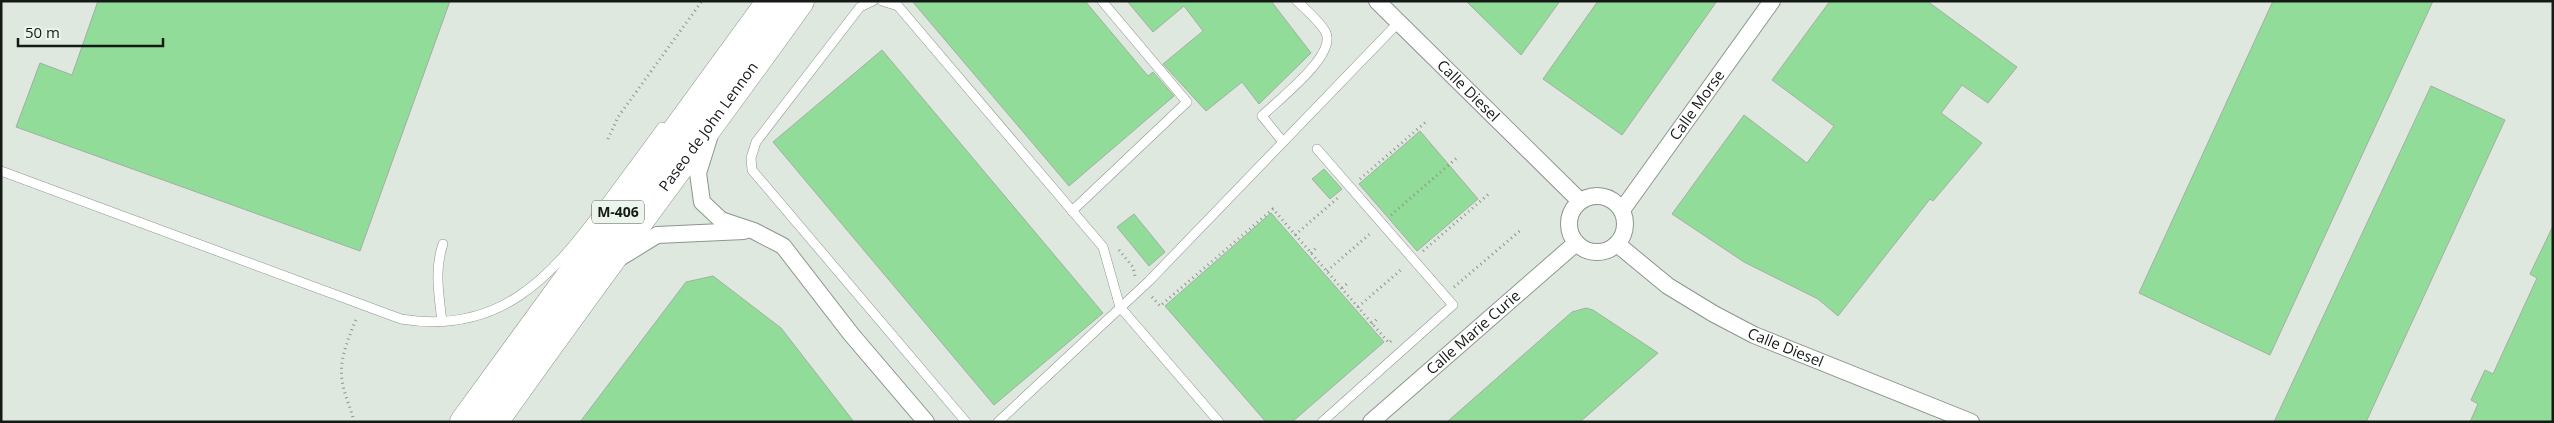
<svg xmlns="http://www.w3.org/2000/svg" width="2554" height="423" viewBox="0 0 2554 423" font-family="'Open Sans',sans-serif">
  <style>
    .building { fill: #91dc98; stroke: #a4aea5 }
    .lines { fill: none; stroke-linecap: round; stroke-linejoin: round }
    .lane-casing { stroke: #8c968d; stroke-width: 10 }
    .street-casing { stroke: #8c968d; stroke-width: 18 }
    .highway-casing { stroke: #8c968d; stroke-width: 29 }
    .path { stroke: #8d958d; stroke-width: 3; stroke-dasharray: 1 4; stroke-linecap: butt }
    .lane { stroke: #fff; stroke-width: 9 }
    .street { stroke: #fff; stroke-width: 16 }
    .highway { stroke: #fff; stroke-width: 28 }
    .labels { text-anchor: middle; stroke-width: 4.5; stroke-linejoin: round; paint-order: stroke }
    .shield { fill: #ebf5eb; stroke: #565c57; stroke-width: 1 }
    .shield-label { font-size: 14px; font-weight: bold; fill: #161a17 }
    .street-label { font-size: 15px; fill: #161a17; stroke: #ebf5eb }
  </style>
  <rect width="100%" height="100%" fill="#dee8de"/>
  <g class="building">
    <polygon points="98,1 450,1 360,251 16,127 40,63 72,75"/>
    <polygon points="912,1 1085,1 1148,76 1153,72 1174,96 1069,186"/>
    <polygon points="1127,1 1271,1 1311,53 1259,104 1242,82 1206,111 1163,64 1203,31 1184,6 1153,32"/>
    <polygon points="1466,1 1560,1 1521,55"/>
    <polygon points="1598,1 1717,1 1622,135 1543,79"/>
    <polygon points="1830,1 1927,1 2017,67 1988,103 1962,85 1941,113 1982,143 1933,201 1930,199 1838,316 1818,299 1744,262 1672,214 1744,115 1807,163 1834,126 1772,80"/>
    <polygon points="2273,1 2433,1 2270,355 2139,293"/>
    <polygon points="882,50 1103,313 994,405 773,142"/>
    <polygon points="2431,86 2505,120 2366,422 2274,422"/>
    <polygon points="1420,131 1478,199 1417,251 1359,184"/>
    <polygon points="1324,169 1342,189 1330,199 1312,179"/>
    <polygon points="1271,213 1384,342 1292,422 1266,422 1165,306"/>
    <polygon points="1134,214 1165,252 1149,266 1117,227"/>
    <polygon points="2553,226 2553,422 2470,422 2478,404 2471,400 2485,370 2493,374 2537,278 2530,274"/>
    <polygon points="713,276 781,328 854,422 580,422 686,282"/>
    <polygon points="1586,308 1593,310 1658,353 1580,422 1447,422 1572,312"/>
  </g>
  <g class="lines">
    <defs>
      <g id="lane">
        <polyline points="873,1 860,7 756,142 751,158 752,170 966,422"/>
        <polyline points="882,1 898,6 1103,247 1120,307 1219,422"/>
        <path d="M1283,142L1262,116C1278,100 1336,56 1326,33C1321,22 1306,10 1297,1"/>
        <polyline points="1317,149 1453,305 1322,422"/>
        <path d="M1,171L401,319C499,335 550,279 603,207C623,180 642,154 662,127"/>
        <polyline points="1072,211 1187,102 1102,1"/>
        <path d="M442,322C439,295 434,270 443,244"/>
        <polyline points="998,422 1149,281 1399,22"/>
      </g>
      <g id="street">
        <path id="s1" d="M1377,1L1580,201"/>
        <polyline points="709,138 698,173 702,202 721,220 754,231 783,246 851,334 926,422"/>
        <circle cx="1597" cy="224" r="28"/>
        <path id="s2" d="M1622,210L1772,1"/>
        <path id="s3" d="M1617,244L1668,286L1714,314L1754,335L1971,422"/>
        <polyline points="618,259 657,235 744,231"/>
        <path id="s4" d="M1371,422L1576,243"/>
      </g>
      <g id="highway">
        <polyline points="464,422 771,1"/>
        <path id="s5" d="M494,422C594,280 699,142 800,1"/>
      </g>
    </defs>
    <use href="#lane" class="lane-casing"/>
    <use href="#street" class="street-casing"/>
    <use href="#highway" class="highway-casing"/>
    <g class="path">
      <polyline points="608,139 618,117 702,1"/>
      <polyline points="1360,179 1427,121"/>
      <polyline points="1391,215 1458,157"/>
      <polyline points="1295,235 1340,196"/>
      <polyline points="1119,250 1133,267 1135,276"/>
      <polyline points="1423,251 1490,193"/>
      <polyline points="1311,253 1317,247"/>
      <polyline points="1327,271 1372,232"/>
      <polyline points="1454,287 1522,229"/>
      <polyline points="1342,288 1349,282"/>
      <polyline points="1152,297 1160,306 1273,209 1389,343 1391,341"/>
      <polyline points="1358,307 1403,268"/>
      <polyline points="1372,324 1379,317"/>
      <path d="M354,422C351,408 344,395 342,380C339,358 349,337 357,317"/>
    </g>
    <use href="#lane" class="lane"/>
    <use href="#street" class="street"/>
    <use href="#highway" class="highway"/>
  </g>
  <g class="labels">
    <rect class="shield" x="592" y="200.5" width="52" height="23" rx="4"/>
    <g class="shield-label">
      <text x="618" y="217">M-406</text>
    </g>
    <g class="street-label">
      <text dy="5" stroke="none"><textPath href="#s1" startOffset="128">Calle Diesel</textPath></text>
      <text dy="5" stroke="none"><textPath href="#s2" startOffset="129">Calle Morse</textPath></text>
      <text dy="5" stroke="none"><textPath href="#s5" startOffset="365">Paseo de John Lennon</textPath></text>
      <text dy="5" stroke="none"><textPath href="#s4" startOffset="136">Calle Marie Curie</textPath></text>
      <text dy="5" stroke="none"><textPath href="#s3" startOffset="199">Calle Diesel</textPath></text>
    </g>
  </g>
  <rect width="2554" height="423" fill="none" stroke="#161a17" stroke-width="5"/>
  <path d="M18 38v8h145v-8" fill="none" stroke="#161a17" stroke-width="2.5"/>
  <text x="25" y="38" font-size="15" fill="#161a17" stroke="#ebf5eb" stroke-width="4" paint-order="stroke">50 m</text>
</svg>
